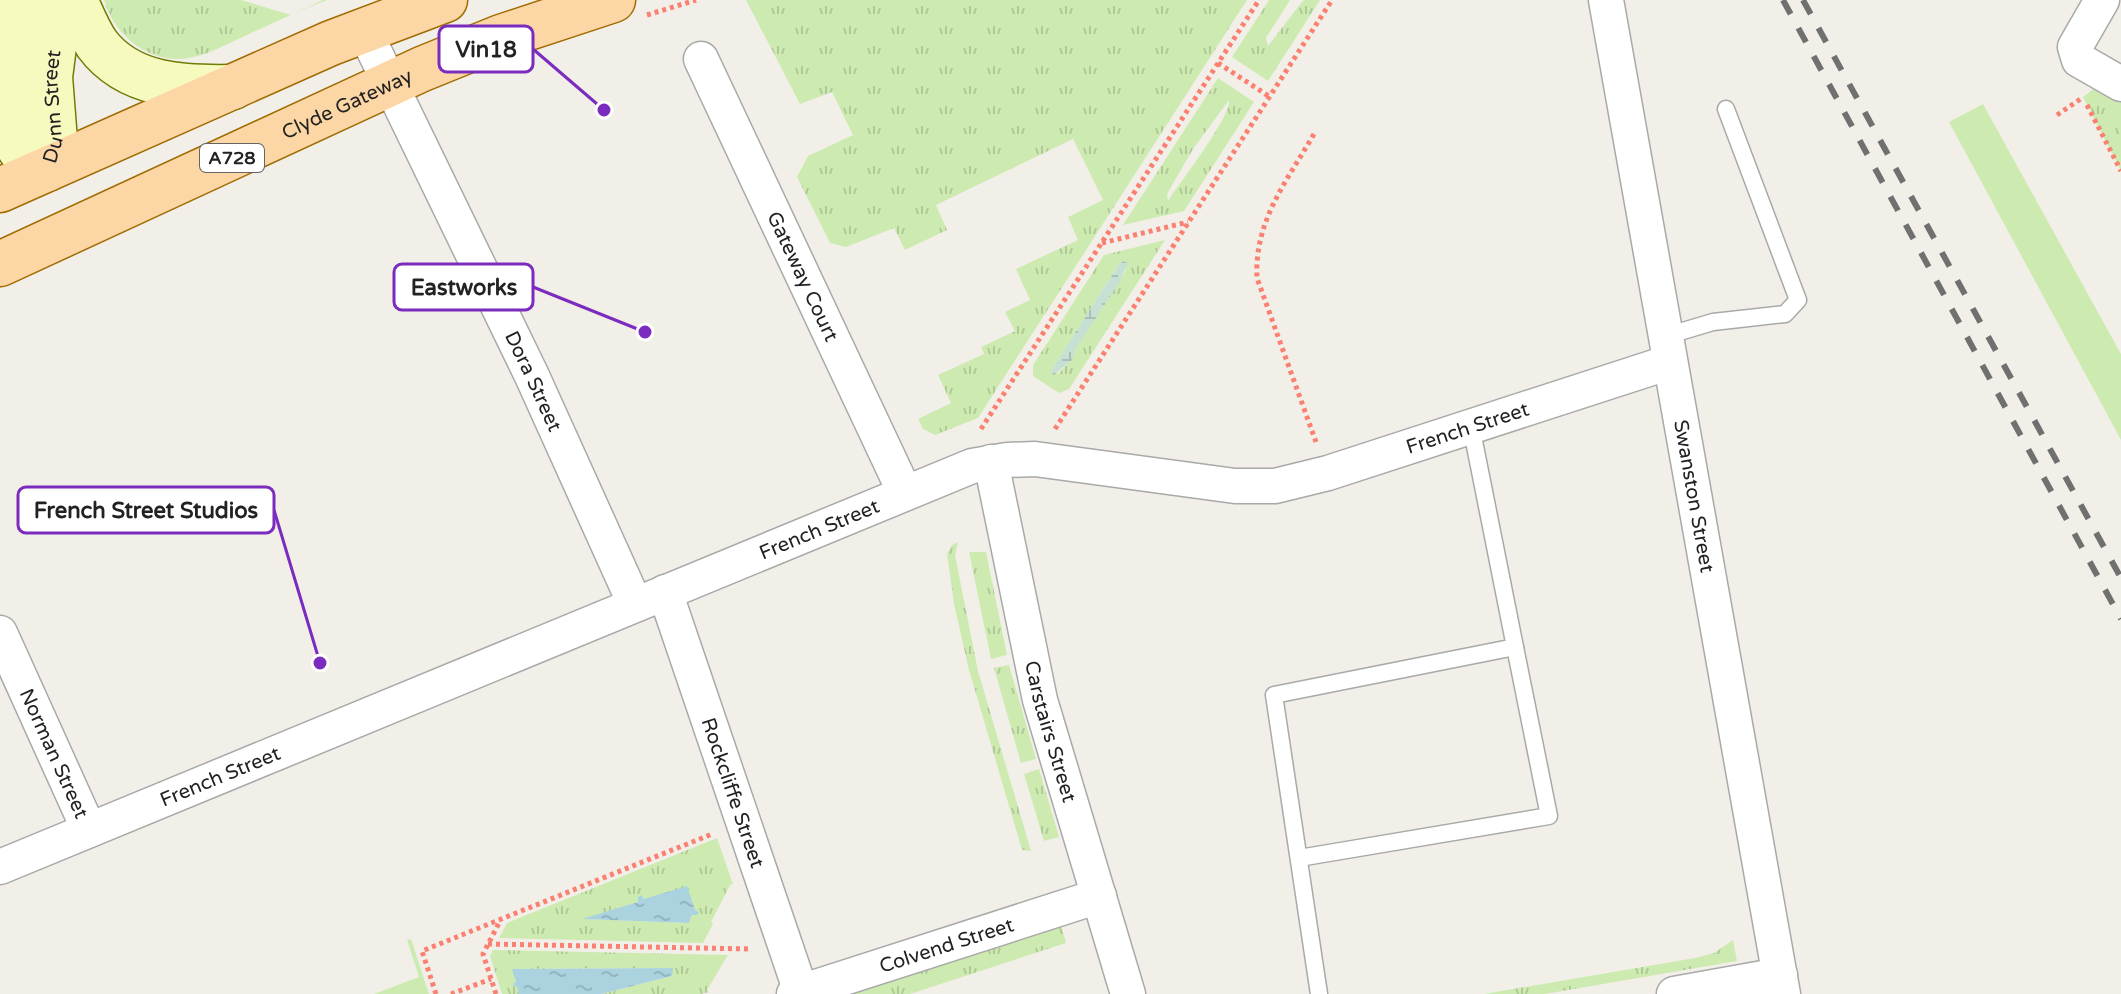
<svg xmlns="http://www.w3.org/2000/svg" width="2121" height="994" viewBox="0 0 2121 994" font-family="'Varela Round',sans-serif">
  <style>
    .grass { fill: url(#grass-tufts); fill-rule: evenodd }
    .wetland { fill: url(#wetland-marsh) }
    .garden { fill: #cdebb0 }
    .water { fill: url(#water-ripples) }
    .lines { fill: none; stroke-linecap: round; stroke-linejoin: round }
    .lane-casing { stroke: #a9a9a9; stroke-width: 19 }
    .street-casing { stroke: #a9a9a9; stroke-width: 37 }
    .secondary-casing { stroke: #707d05; stroke-width: 47 }
    .primary-casing { stroke: #a06b00; stroke-width: 47 }
    .path { stroke: #fa8072; stroke-width: 5; stroke-dasharray: 4 4; stroke-linecap: butt }
    .lane { stroke: #fff; stroke-width: 16 }
    .street { stroke: #fff; stroke-width: 34 }
    .secondary { stroke: #f7fabf; stroke-width: 44 }
    .primary { stroke: #fcd6a4; stroke-width: 44 }
    .rail { stroke: #707070; stroke-width: 6; stroke-dasharray: 16 16; stroke-linecap: butt }
    .labels { text-anchor: middle; stroke-width: 8; stroke-linejoin: round; paint-order: stroke }
    .shield { fill: #fff; stroke: #646464; stroke-width: 2 }
    .shield-label { font-size: 18px; font-weight: bold; fill: #222 }
    .street-label { font-size: 20px; fill: #222; stroke: #fff }
    .leader { fill: none; stroke: #7b2cbf; stroke-width: 3 }
    .callout-dot { fill: #7b2cbf; stroke: #fff; stroke-width: 3 }
    .callout { fill: #fff; stroke: #7b2cbf; stroke-width: 3 }
    .callout-label { font-size: 22px; text-anchor: middle; font-weight: bold; fill: #222 }
  </style>
  <defs>
    <pattern id="grass-tufts" width="24" height="20" patternUnits="userSpaceOnUse" patternTransform="scale(2)"><rect width="24" height="20" fill="#cdebb0"/><path d="M3 7l-1-3M5 7V3M7 7l1-3M15 17l-1-3M17 17v-4M19 17l1-3" fill="none" stroke="#b0c997"/></pattern>
    <pattern id="wetland-marsh" width="20" height="14" patternUnits="userSpaceOnUse" patternTransform="scale(2)"><rect width="20" height="14" fill="#c6e0d4"/><path d="M1 5h8M5 5V1M11 12h8M15 12V8" fill="none" stroke="#aac0b6"/></pattern>
    <pattern id="water-ripples" width="26" height="14" patternUnits="userSpaceOnUse" patternTransform="scale(2)"><rect width="26" height="14" fill="#aad3df"/><path d="M2 4q2-2 4 0t4 0M15 11q2-2 4 0t4 0" fill="none" stroke="#92b5bf"/></pattern>
  </defs>
  <rect width="100%" height="100%" fill="#f2efe9"/>
  <g class="grass">
    <path d="M104,0H241L291,15L323,0H327C300,10 273,23 247,35C228,43 209,55 189,58C151,65 114,36 104,0Z"/>
    <polygon points="746,0 1247,0 978,418 935,435 923,429 918,419 951,403 938,375 984,354 981,347 1015,331 1005,312 1030,300 1016,269 1078,240 1068,217 1103,200 1073,139 936,205 947,230 905,250 894,228 846,247 830,243 797,177 808,156 853,135 832,92 800,104"/>
    <polygon points="1269,0 1290,0 1266,38 1268,46 1301,3 1304,0 1320,0 1268,81 1232,57"/>
    <path d="M1218,78L1254,102L1184,211L1123,225ZM1229,100C1231,117 1181,181 1168,201L1167,194L1193,149Z"/>
    <polygon points="2108,78 2121,85 2121,171 2083,97"/>
    <path d="M1165,240L1069,389L1059,393L1033,376V365L1104,255ZM1119,264L1126,270L1076,348L1071,360L1058,374L1052,370L1054,366Z"/>
    <polygon points="958,542 955,555 978,671 1031,851 1022,850 969,670 954,604 947,554 952,545"/>
    <polygon points="969,552 986,552 1007,655 991,659"/>
    <polygon points="1009,665 1036,759 1021,763 994,668"/>
    <polygon points="1039,769 1059,837 1044,841 1024,774"/>
    <path d="M717,838L733,884L730,885L711,922L713,924L703,943L499,938L507,923ZM641,896L644,900L699,912L692,915L689,923L585,919L638,902Z"/>
    <polygon points="1061,925 1066,943 910,994 846,994"/>
    <polygon points="1733,940 1737,961 1545,994 1484,994 1695,958 1714,953"/>
    <polygon points="493,950 728,955 707,990 709,992 701,994 601,994 672,976 672,968 513,969 516,982 512,984 517,986 519,994 502,994 490,956"/>
  </g>
  <polygon class="wetland" points="1121,261 1128,263 1119,283 1076,348 1072,360 1054,375 1051,372 1054,366"/>
  <g class="garden">
    <polygon points="1983,104 2121,354 2121,440 1949,122"/>
    <polygon points="411,939 429,994 374,994 419,977 407,940"/>
  </g>
  <g class="water">
    <polygon points="687,886 695,910 699,912 697,915 692,915 689,923 582,919 638,902 638,897 641,895 644,899"/>
    <polygon points="673,968 672,976 601,994 519,994 517,987 512,984 516,982 512,969"/>
  </g>
  <g class="lines">
    <defs>
      <g id="lane">
        <polyline points="1666,336 1713,322 1785,314 1798,300 1726,109"/>
        <polyline points="1299,858 1549,816 1515,647"/>
        <polyline points="1319,994 1274,695 1515,647 1471,426"/>
      </g>
      <g id="street">
        <path id="s1" d="M1606,0L1783,994"/>
        <polyline points="2102,0 2075,47 2079,60 2121,84"/>
        <path id="s2" d="M364,30L532,376L635,604"/>
        <path id="s3" d="M701,59L905,493"/>
        <path id="s4" d="M991,462L1040,700L1128,994"/>
        <path id="s5" d="M665,592L801,992"/>
        <path id="s6" d="M0,633L89,830"/>
        <path id="s7" d="M0,867L972,466L1007,460L1035,459L1235,486H1275L1328,473L1670,362"/>
        <path id="s8" d="M794,994L1099,896"/>
        <polyline points="1674,994 1780,975"/>
      </g>
      <g id="secondary">
        <path id="s9" d="M20,0C6,34 0,121 21,151C28,159 38,164 47,169L55,141L50,77L60,0"/>
        <path d="M75,0C82,15 88,31 97,44C129,87 185,88 233,87"/>
      </g>
      <g id="primary">
        <polyline points="0,190 331,43 445,0"/>
        <path id="s10" d="M0,264L422,69L501,37L613,0"/>
      </g>
    </defs>
    <use href="#lane" class="lane-casing"/>
    <use href="#street" class="street-casing"/>
    <use href="#secondary" class="secondary-casing"/>
    <use href="#primary" class="primary-casing"/>
    <g class="path">
      <polyline points="647,15 696,0"/>
      <polyline points="1218,63 1270,97"/>
      <polyline points="2087,105 2121,171"/>
      <polyline points="2057,115 2082,98"/>
      <path d="M1314,134C1287,181 1254,221 1257,278L1316,442"/>
      <polyline points="1102,243 1188,222"/>
      <polyline points="981,429 1259,0"/>
      <polyline points="1055,429 1332,0"/>
      <polyline points="488,944 751,949"/>
      <polyline points="436,994 422,951 712,834"/>
      <polyline points="451,994 491,979"/>
      <polyline points="496,994 483,954 500,921"/>
    </g>
    <use href="#lane" class="lane"/>
    <use href="#street" class="street"/>
    <use href="#secondary" class="secondary"/>
    <use href="#primary" class="primary"/>
    <g class="rail">
      <polyline points="1783,0 2121,619"/>
      <polyline points="1803,0 2121,578"/>
    </g>
  </g>
  <g class="labels">
    <rect class="shield" x="200" y="144" width="64" height="28" rx="6"/>
    <g class="shield-label">
      <text x="232" y="164">A728</text>
    </g>
    <g class="street-label">
      <text dy="7" stroke="none"><textPath href="#s9" startOffset="250">Dunn Street</textPath></text>
      <text dy="7" stroke="none"><textPath href="#s10" startOffset="382">Clyde Gateway</textPath></text>
      <text dy="7" stroke="none"><textPath href="#s3" startOffset="240">Gateway Court</textPath></text>
      <text dy="7" stroke="none"><textPath href="#s2" startOffset="390">Dora Street</textPath></text>
      <text dy="7" stroke="none"><textPath href="#s7" startOffset="1558">French Street</textPath></text>
      <text dy="7" stroke="none"><textPath href="#s1" startOffset="504">Swanston Street</textPath></text>
      <text dy="7" stroke="none"><textPath href="#s7" startOffset="886">French Street</textPath></text>
      <text dy="7" stroke="none"><textPath href="#s4" startOffset="276">Carstairs Street</textPath></text>
      <text dy="7" stroke="none"><textPath href="#s6" startOffset="132">Norman Street</textPath></text>
      <text dy="7" stroke="none"><textPath href="#s7" startOffset="238">French Street</textPath></text>
      <text dy="7" stroke="none"><textPath href="#s5" startOffset="212">Rockcliffe Street</textPath></text>
      <text dy="7" stroke="none"><textPath href="#s8" startOffset="160">Colvend Street</textPath></text>
    </g>
  </g>
  <path class="leader" d="M604 110L533 49M645 332L533 287M320 663L274 510"/>
  <g class="callout-dot">
    <circle cx="604" cy="110" r="8"/>
    <circle cx="645" cy="332" r="8"/>
    <circle cx="320" cy="663" r="8"/>
  </g>
  <g class="callout">
    <rect x="439" y="26" width="94" height="46" rx="8"/>
    <rect x="394" y="264" width="139" height="46" rx="8"/>
    <rect x="18" y="487" width="256" height="46" rx="8"/>
  </g>
  <g class="callout-label">
    <text x="486" y="57">Vin18</text>
    <text x="464" y="295">Eastworks</text>
    <text x="146" y="518">French Street Studios</text>
  </g>
</svg>
